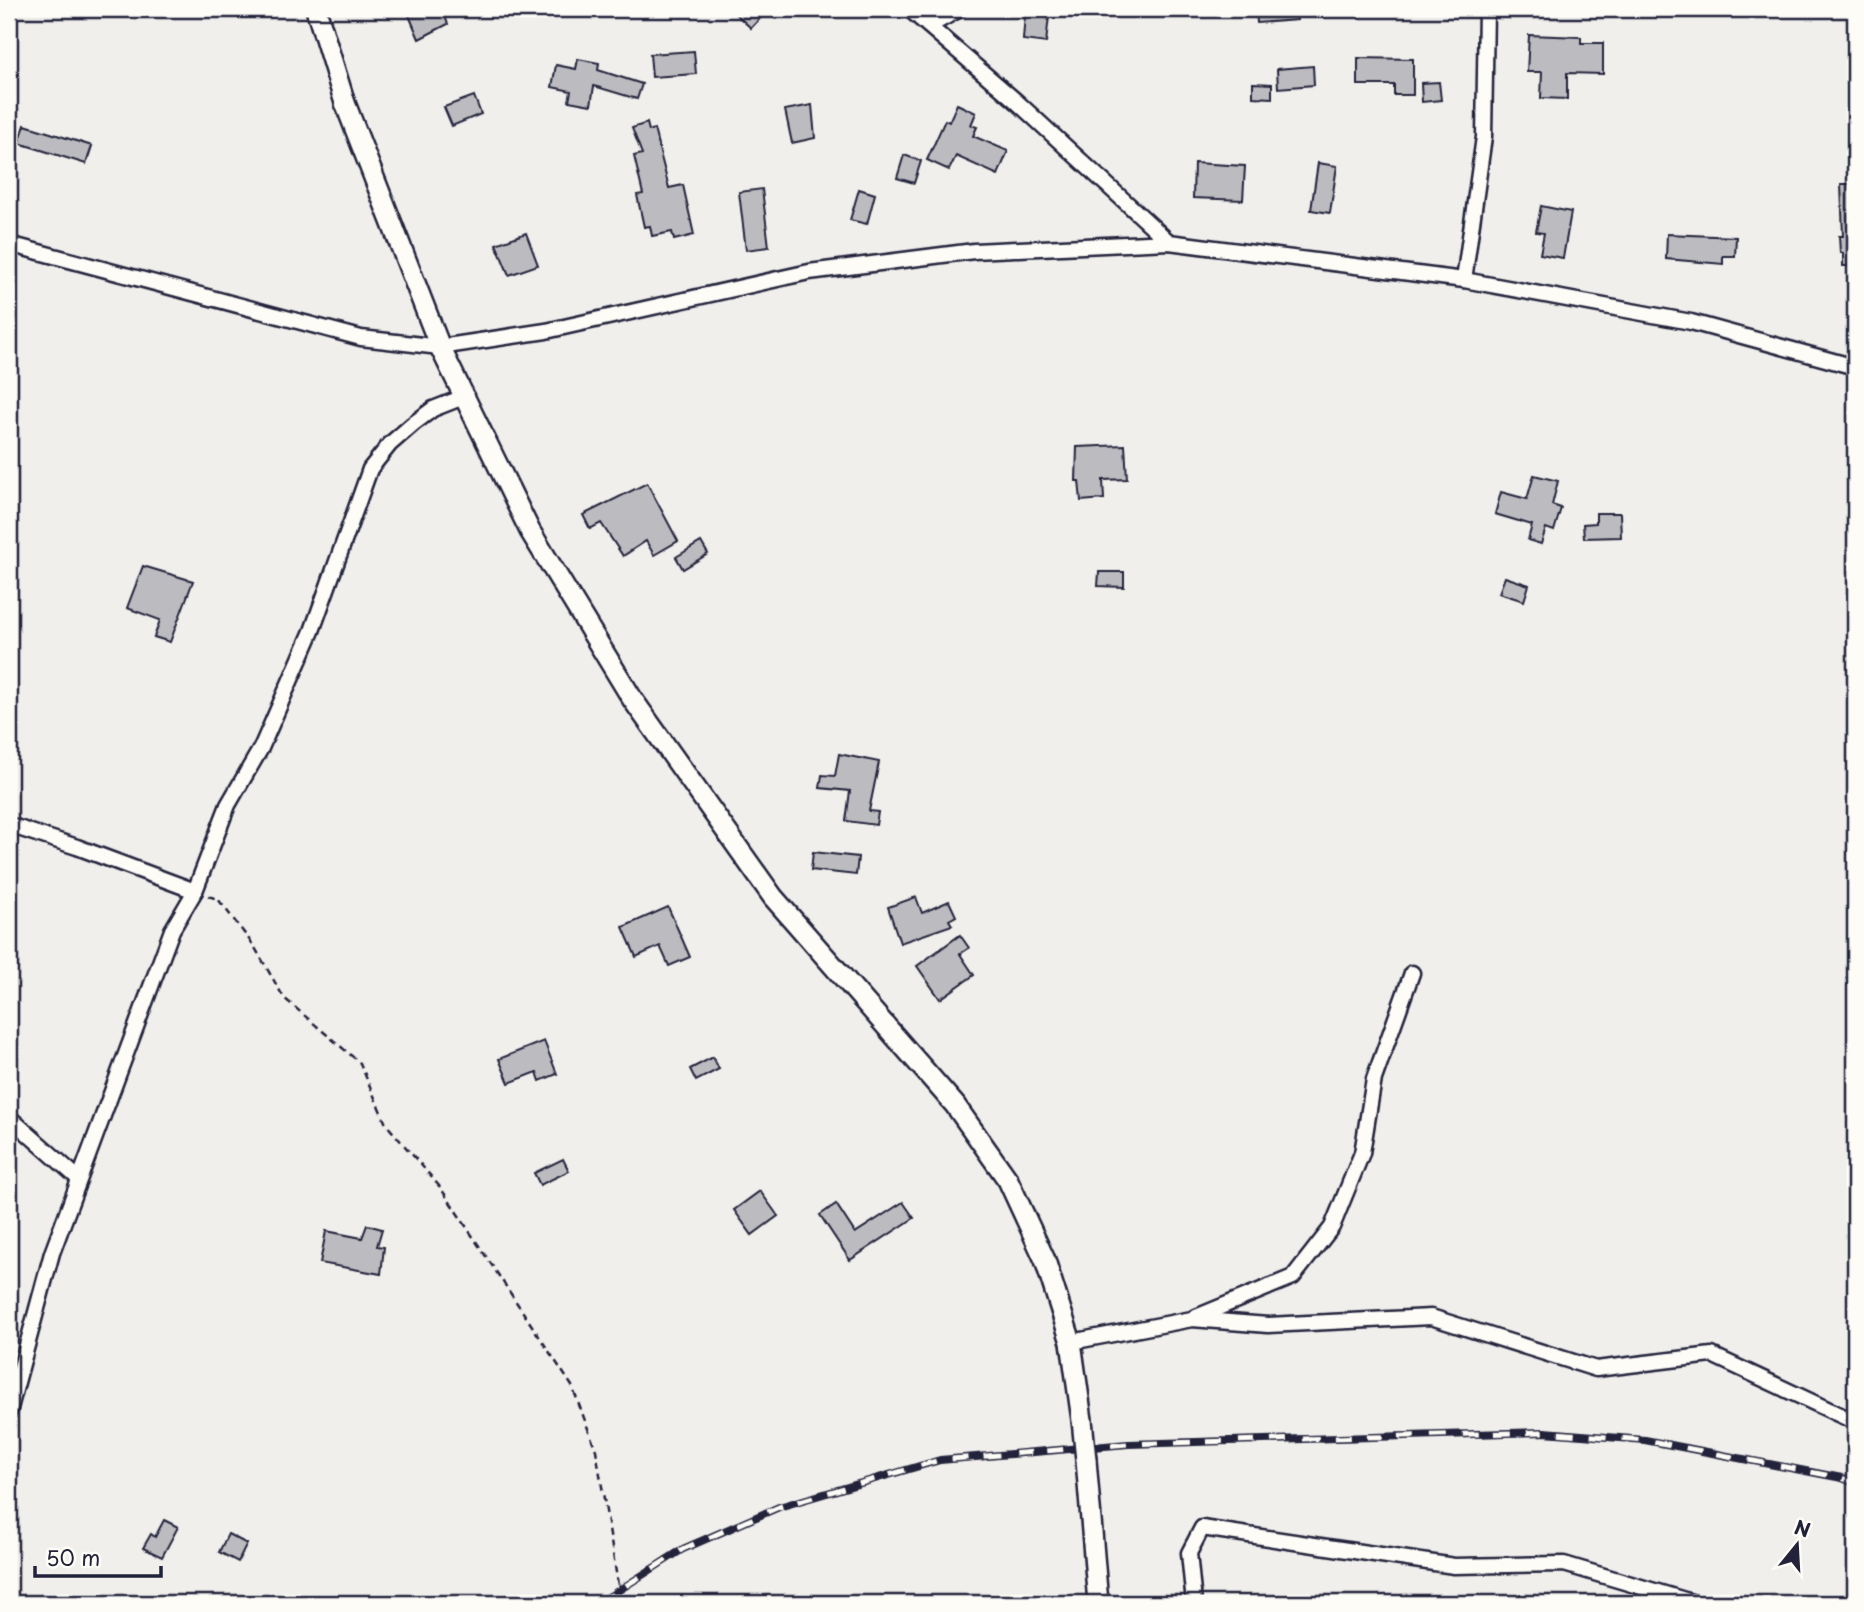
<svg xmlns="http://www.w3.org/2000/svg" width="1864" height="1612" viewBox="0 0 1864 1612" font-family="'Playpen Sans',sans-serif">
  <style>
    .building { fill: #bcbcc0; stroke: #22223b; stroke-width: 2 }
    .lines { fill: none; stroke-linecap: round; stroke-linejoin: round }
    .street-casing { stroke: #22223b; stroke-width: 19 }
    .secondary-casing { stroke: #22223b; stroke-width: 24 }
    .path { stroke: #22223b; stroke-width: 2.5; stroke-dasharray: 7 5; stroke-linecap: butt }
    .street { stroke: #fdfcf7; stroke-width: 14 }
    .secondary { stroke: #fdfcf7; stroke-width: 19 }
    .rail-casing { stroke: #22223b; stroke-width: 8 }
    .rail { stroke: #fdfcf7; stroke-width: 5; stroke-dasharray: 16; stroke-linecap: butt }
    .secondary-bridge-casing { stroke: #22223b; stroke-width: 24; stroke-linecap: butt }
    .secondary-bridge { stroke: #fdfcf7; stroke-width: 19 }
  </style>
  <rect width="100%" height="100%" fill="#f0efec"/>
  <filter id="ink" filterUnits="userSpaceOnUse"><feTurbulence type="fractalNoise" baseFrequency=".0143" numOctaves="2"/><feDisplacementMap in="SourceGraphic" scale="14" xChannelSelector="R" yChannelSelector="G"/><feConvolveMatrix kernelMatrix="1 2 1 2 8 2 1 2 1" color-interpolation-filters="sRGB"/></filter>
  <g filter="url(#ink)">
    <g class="building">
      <polygon points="418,9 442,9 448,24 419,39 408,13"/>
      <polygon points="730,9 769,9 751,28"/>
      <polygon points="1296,9 1297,20 1257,23 1256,10"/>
      <polygon points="1025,14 1049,16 1046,43 1023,40"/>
      <polygon points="1529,35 1581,37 1581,43 1603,43 1603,74 1567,73 1567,99 1541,98 1542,72 1527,72"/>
      <polygon points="694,51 696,74 652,77 650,54"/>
      <polygon points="1358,58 1413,59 1413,95 1394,95 1394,85 1358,85"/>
      <polygon points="578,59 599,63 598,70 642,84 637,99 594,86 591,105 569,101 571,91 552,87 556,65 576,69"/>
      <polygon points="1313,66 1314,85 1278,88 1277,69"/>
      <polygon points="1439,82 1441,100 1422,102 1421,83"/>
      <polygon points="1253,83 1272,84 1272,98 1253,97"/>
      <polygon points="474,96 481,114 452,126 444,107"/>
      <polygon points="957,104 976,113 971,125 977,127 973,136 1008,151 998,175 956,156 949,170 927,160 945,120 949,122"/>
      <polygon points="812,105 815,138 792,143 785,110"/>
      <polygon points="647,123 649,131 654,129 669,188 683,185 694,235 674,240 672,232 652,236 650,226 644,227 637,195 643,194 634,156 642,154 632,128"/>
      <polygon points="25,125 92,146 86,164 19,143"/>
      <polygon points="904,155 921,161 914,183 897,178"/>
      <polygon points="1194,163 1245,166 1243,200 1193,198"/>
      <polygon points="1318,163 1337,166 1330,213 1311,210"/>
      <polygon points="1841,184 1855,184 1855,266 1843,266 1843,253 1840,253 1839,236 1843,236"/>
      <polygon points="762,189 769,247 746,250 739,192"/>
      <polygon points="859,189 875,194 867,224 850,220"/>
      <polygon points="1541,206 1571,212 1563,258 1540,254 1544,233 1536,232"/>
      <polygon points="526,233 538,265 509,275 496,244"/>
      <polygon points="1667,234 1736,237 1735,256 1723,256 1723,264 1666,259"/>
      <polygon points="1125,445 1127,479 1103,480 1104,499 1081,501 1079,481 1076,481 1077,447"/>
      <polygon points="1534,475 1558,481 1552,505 1561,508 1554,531 1546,528 1541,544 1528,540 1532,525 1495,514 1501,492 1527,499"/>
      <polygon points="647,483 678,541 654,555 646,541 623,556 601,523 590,529 583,515"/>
      <polygon points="1596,513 1620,513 1621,537 1584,538 1583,524 1596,523"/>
      <polygon points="701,542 708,554 683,569 676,557"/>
      <polygon points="143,566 193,581 170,642 154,637 160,620 127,608"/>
      <polygon points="1099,572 1124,572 1124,587 1098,586"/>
      <polygon points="1505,577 1529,585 1524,601 1499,593"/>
      <polygon points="839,754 879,762 869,811 878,812 876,825 846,821 850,791 820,788 822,775 835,776"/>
      <polygon points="813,852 858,857 856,875 811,870"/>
      <polygon points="916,897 922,913 949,901 956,916 949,920 952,925 900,943 888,907"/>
      <polygon points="668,907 690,957 669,966 660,946 636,957 623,927"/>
      <polygon points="960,935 969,948 960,954 974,975 940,999 917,966"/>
      <polygon points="544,1041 557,1074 540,1081 537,1072 509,1083 499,1059"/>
      <polygon points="713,1057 719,1069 696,1081 690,1069"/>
      <polygon points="563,1159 569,1171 540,1185 534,1173"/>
      <polygon points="760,1191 778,1216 752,1235 734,1210"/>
      <polygon points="903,1202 914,1218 850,1260 820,1215 836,1204 855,1233"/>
      <polygon points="367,1225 382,1229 377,1246 384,1247 381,1274 320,1263 326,1231 362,1238"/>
      <polygon points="164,1520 178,1527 162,1557 143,1548 151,1534 155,1537"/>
      <polygon points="228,1534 247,1544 238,1562 219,1552"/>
    </g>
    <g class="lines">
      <defs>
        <g id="street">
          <polyline points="909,9 1016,101 1169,242"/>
          <polyline points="929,26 960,9"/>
          <polyline points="9,244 361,338 440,347 546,331 809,272 974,251 1169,242 1464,280 1691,322 1855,367"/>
          <polyline points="1464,280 1484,137 1486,9"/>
          <polyline points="9,825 77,847 195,891"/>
          <polyline points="9,1117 79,1179"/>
          <polyline points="1196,1317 1293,1277 1332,1227 1362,1153 1374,1079 1412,973"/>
          <polyline points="1071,1342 1192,1319 1268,1325 1431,1317 1596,1369 1712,1355 1855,1422"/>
          <polyline points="9,1412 52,1253 172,930 195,891 228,805 261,748 312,631 370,469 390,444 413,424 433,409 466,396"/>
          <polyline points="1194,1603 1189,1553 1202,1528 1454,1566 1564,1564 1695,1603"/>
        </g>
        <g id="secondary">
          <polyline points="316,9 345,103 440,347 530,531 633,700 773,897 955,1105 1008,1180 1045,1260 1071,1342 1082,1420"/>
          <polyline points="1086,1460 1098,1603"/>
        </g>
      </defs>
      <use href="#street" class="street-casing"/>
      <use href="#secondary" class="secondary-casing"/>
      <polyline class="path" points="208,896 218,899 254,946 284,998 360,1063 386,1124 440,1187 572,1386 596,1450 621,1603"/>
      <use href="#street" class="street"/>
      <use href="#secondary" class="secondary"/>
      <defs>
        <polyline id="rail" points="599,1603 683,1549 779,1507 940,1460 1128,1444 1544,1432 1645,1440 1842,1478 1855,1483"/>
      </defs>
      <use href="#rail" class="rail-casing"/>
      <use href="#rail" class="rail"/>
      <defs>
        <polyline id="secondary-bridge" points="1082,1420 1086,1460"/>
      </defs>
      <use href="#secondary-bridge" class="secondary-bridge-casing"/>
      <use href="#secondary-bridge" class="secondary-bridge"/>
    </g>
  </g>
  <rect width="1864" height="1612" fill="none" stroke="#fdfcf7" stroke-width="35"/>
  <rect x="18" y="18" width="1829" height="1577" fill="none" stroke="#22223b" stroke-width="2.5" filter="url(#ink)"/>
  <g transform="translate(1797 1545) rotate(18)" stroke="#fdfcf7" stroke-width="5" paint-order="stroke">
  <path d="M0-5L12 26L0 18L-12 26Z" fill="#22223b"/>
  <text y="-10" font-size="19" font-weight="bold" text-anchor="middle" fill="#22223b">N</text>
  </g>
  <path d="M35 1566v10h126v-10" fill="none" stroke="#22223b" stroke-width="3.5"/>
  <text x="46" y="1566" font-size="21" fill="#22223b" stroke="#fdfcf7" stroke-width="5" paint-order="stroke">50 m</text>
</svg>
